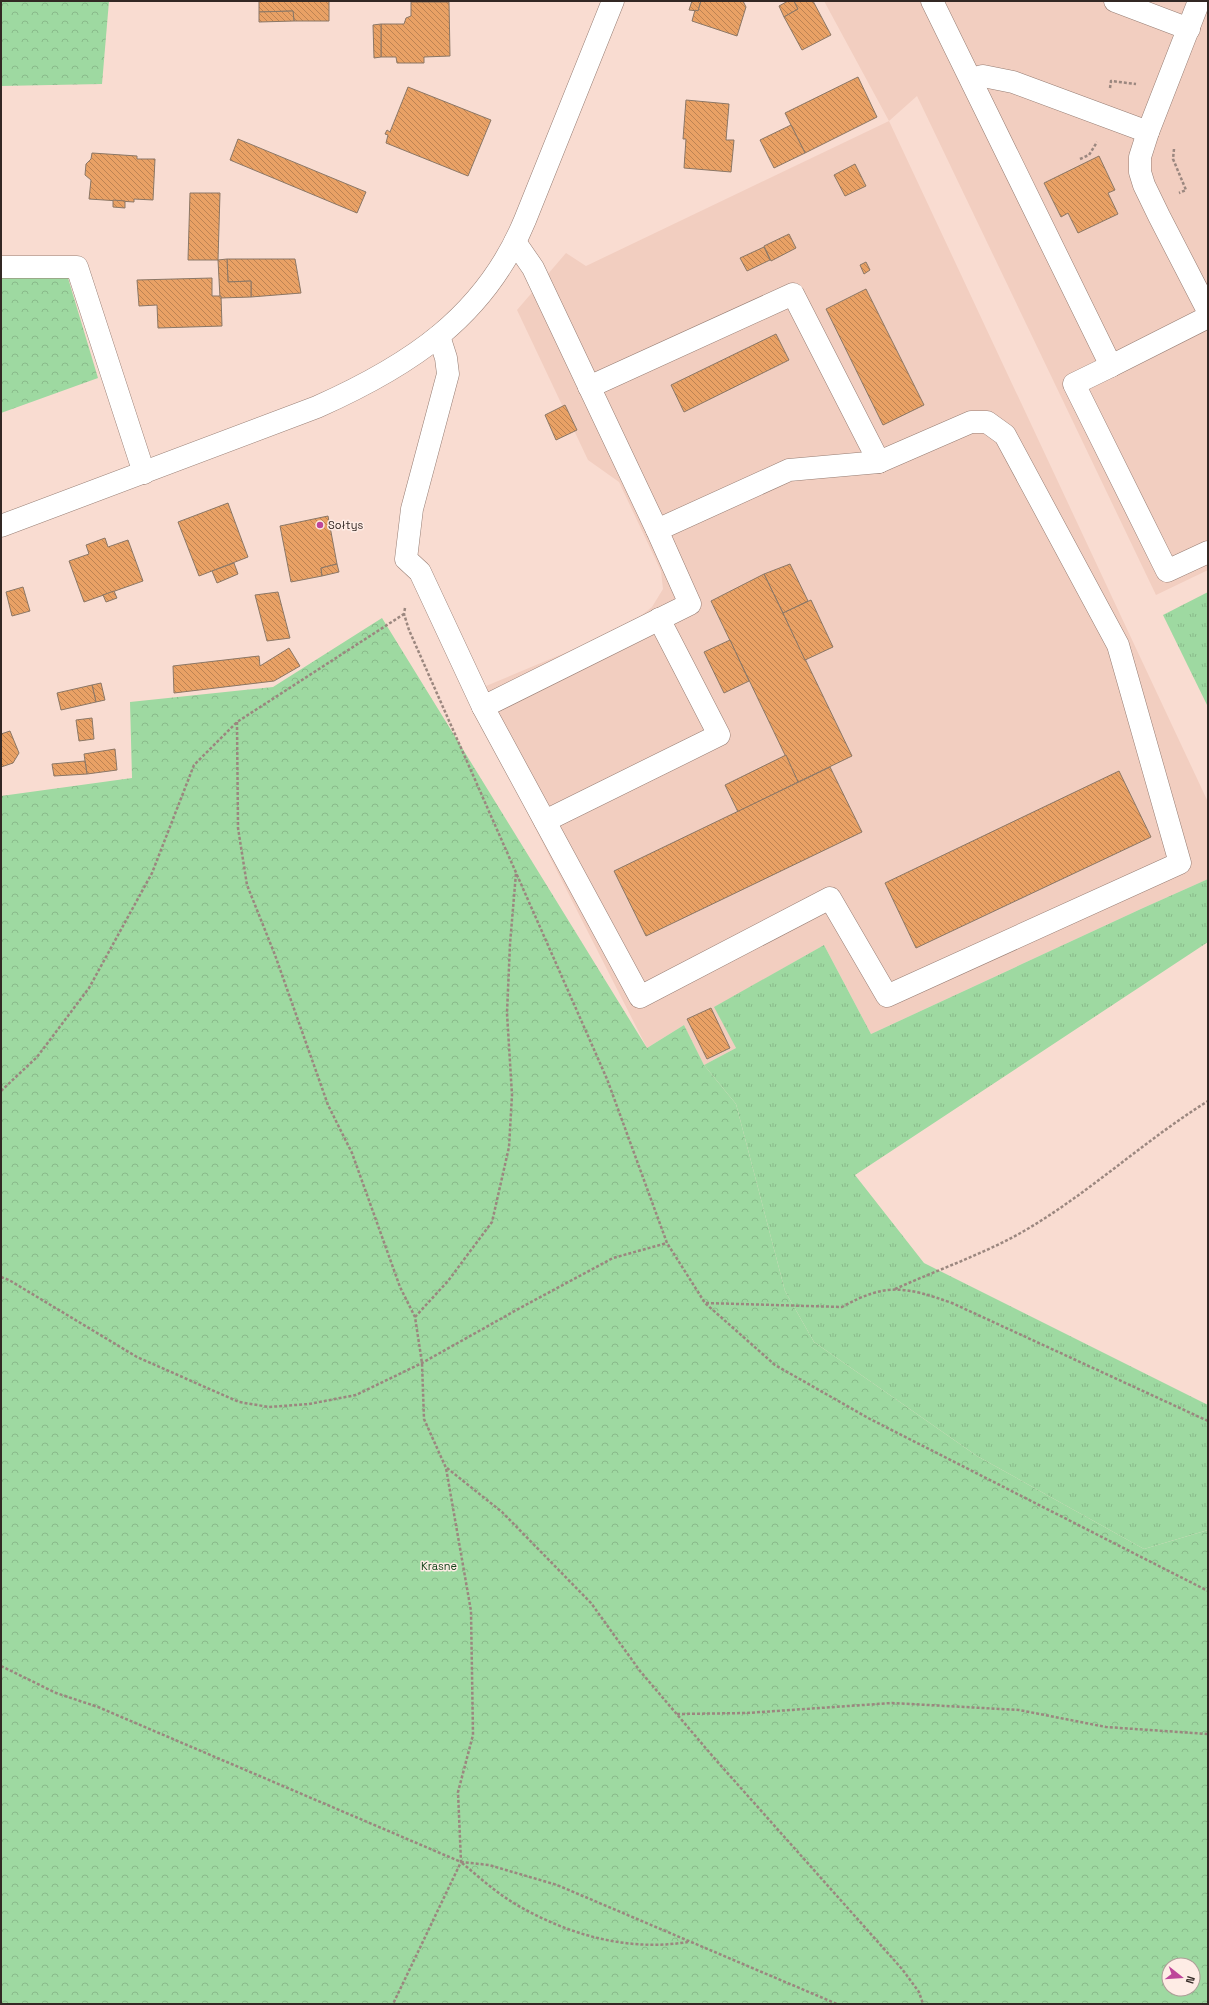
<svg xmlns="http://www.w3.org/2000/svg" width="1209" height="2005" viewBox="0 0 1209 2005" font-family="'Space Grotesk',sans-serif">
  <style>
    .built { fill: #f2cec0 }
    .grass { fill: url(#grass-tufts) }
    .forest { fill: url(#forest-crowns); fill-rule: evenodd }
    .building { fill: url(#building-back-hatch); stroke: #8b7766 }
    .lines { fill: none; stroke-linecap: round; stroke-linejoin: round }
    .minor-casing { stroke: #967d73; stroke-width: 23 }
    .path { stroke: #9b877f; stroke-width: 2.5; stroke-dasharray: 3 2; stroke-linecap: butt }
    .minor { stroke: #fff; stroke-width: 22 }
    .poi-dot { fill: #be469a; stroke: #feece5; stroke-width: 1.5 }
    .labels { text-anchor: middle; stroke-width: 3; stroke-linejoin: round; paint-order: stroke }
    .poi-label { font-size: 11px; fill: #332824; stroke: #feece5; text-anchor: start }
    .park-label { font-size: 11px; fill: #14451b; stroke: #feece5 }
  </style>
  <defs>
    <pattern id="grass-tufts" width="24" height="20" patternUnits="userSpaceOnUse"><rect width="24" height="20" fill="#9ed9a1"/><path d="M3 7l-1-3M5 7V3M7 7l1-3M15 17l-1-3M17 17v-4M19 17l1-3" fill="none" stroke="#89ba8a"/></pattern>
    <pattern id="forest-crowns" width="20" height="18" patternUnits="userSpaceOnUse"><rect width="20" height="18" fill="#9ed9a1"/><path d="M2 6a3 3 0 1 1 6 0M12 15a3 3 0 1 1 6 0" fill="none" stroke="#89ba8a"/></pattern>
    <pattern id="building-back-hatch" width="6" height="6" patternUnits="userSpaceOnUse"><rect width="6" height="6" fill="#e9a165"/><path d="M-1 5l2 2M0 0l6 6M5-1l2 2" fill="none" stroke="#bd8353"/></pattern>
  </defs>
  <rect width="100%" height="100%" fill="#f9dcd1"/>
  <polygon class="built" points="824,1 1208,1 1208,570 1156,595 917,96 889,121 1208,802 1208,879 1143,908 871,1034 824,945 715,1007 736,1048 704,1065 684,1025 647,1048 467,694 627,627 652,607 663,589 661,571 619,482 588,460 517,310 566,253 586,266 889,121"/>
  <g class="grass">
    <polygon points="1208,592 1208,707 1163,615"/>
    <polygon points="1208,879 1208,942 855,1175 924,1263 1208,1405 1208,1530 1144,1549 977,1456 814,1342 785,1291 736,1104 704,1065 736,1048 714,1007 824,945 871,1034 1143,908"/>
  </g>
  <g class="forest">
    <polygon points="1,1 109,1 102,84 1,86"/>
    <polygon points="1,278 68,278 98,378 1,413"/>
    <path d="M382,618L647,1048L684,1025L704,1065L736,1104L785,1291L814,1342L977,1456L1144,1549L1208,1530V2004H1V796L132,778L130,702L273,687ZM1169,1965H1193V1989H1169Z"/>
  </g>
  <g class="building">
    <polygon points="259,1 329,1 329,21 294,21 293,11 259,12"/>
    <polygon points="692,1 701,1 698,11 689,10"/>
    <polygon points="701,1 743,1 746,7 737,36 692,21 695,10 698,11"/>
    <polygon points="788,1 794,1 798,9 784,17 779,6"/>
    <polygon points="794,1 813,1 831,35 802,50 784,17 798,9"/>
    <polygon points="411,2 449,2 450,56 424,57 424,63 397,63 396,57 381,57 381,24 404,24 406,18 411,16"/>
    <polygon points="293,11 294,21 259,22 259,12"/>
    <polygon points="381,24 381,57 374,58 373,25"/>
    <polygon points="858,77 877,117 805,153 785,113"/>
    <polygon points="408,87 491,120 468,176 386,143 388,135 385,134 387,130 390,132"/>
    <polygon points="686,100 729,104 726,140 734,140 731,172 684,168 686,139 683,139"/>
    <polygon points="791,125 805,153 774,168 760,140"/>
    <polygon points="238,139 366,192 357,213 230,160"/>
    <polygon points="92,153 137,156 137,159 155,159 153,200 134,199 134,202 89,199 91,180 85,175 86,164 91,159"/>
    <polygon points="1099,156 1115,190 1108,193 1118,214 1078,233 1068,213 1061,217 1044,183"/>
    <polygon points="855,164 866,186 845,196 834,175"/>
    <polygon points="190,193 220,193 218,260 188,260"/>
    <polygon points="113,200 125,201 125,208 113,207"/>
    <polygon points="789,234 796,248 771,261 764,246"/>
    <polygon points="764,247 770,260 747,271 740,258"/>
    <polygon points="227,259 295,259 301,293 251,297 251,281 228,282"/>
    <polygon points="227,259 228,282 251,281 251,297 220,298 218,260"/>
    <polygon points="866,262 870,270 864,274 860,265"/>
    <polygon points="212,278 212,296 221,296 222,326 158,328 157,305 139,306 137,280"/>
    <polygon points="866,289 924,405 883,425 826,309"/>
    <polygon points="776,334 789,360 684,412 671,385"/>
    <polygon points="565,405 577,430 556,440 545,415"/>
    <polygon points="228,503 248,557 199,576 178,522"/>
    <polygon points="328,516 337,564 321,568 322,576 291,582 280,526"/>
    <polygon points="105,538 108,547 128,540 143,581 84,602 69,561 89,554 86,545"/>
    <polygon points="234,563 238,574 217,583 212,571"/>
    <polygon points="337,564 339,572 322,576 321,568"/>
    <polygon points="790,564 808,601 783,613 764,574"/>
    <polygon points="764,574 852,756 798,782 711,601"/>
    <polygon points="23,587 30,611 12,616 6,592"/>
    <polygon points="114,591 117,598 106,602 103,595"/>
    <polygon points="278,592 290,638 267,641 255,595"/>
    <polygon points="811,600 833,647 805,660 783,613"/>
    <polygon points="730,640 749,681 724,693 704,652"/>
    <polygon points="289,648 300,666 274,681 174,693 173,666 259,656 260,666"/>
    <polygon points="101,683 105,700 96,702 92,685"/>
    <polygon points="92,685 96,702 61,710 57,693"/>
    <polygon points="92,718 94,739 79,741 76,720"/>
    <polygon points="10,731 19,753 13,763 1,767 1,734"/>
    <polygon points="115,749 117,770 87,774 84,754"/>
    <polygon points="786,755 798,782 738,812 725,785"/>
    <polygon points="85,761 87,774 54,776 52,764"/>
    <polygon points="830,767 862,832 646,936 614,871"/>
    <polygon points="1119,771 1151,837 916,948 885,883"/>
    <polygon points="711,1008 730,1048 707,1059 687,1019"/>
  </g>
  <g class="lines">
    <defs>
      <g id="minor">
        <polyline points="932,1 1111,366 1208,317"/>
        <polyline points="1115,1 1189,29"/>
        <polyline points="1199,1 1148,132 1140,157 1140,172 1144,185 1159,216 1208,311"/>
        <polyline points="971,79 983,76 1013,82 1148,132"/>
        <polyline points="1,267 77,267 144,473"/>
        <polyline points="439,336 446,358 448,374 412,509 406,559 420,572 483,707 690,604 657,530 533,268 515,242"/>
        <polyline points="1111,366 1074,384 1167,571 1208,552"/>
        <polyline points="589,387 793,294 879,462"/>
        <path d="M1,526L317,407C409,366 485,317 525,220L613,1"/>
        <polyline points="483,707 640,997 830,898 887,996 1180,863 1118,645 1005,435 987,422 971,422 879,462 789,470 657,530"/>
        <polyline points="545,821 719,735 659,619"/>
      </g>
    </defs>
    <use href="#minor" class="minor-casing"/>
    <g class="path">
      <polyline points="1110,88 1111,81 1136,84"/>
      <polyline points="1174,149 1173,159 1186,190 1179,193"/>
      <polyline points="1080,159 1089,155 1097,142"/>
      <polyline points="405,608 404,614 409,630 607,1079 667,1243 705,1303 775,1365 870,1419 1208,1591"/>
      <polyline points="237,722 238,828 247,885 275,955 328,1105 352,1153 400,1287 415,1317 422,1363 424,1419 446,1468 471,1611 473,1735 458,1792 461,1862 393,2004"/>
      <polyline points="1,1091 37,1057 89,988 152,873 194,765 237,722 404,614"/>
      <polyline points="1,1277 9,1280 137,1357 239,1402 269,1407 309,1404 356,1395 422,1363 520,1308 613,1258 667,1243"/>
      <path d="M895,1289C935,1271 978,1256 1017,1235C1085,1197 1142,1142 1208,1101"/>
      <path d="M706,1303L842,1307C887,1282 906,1287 952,1303L1208,1421"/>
      <polyline points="415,1317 448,1281 492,1222 509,1147 512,1095 507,1013 510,944 516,873"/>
      <polyline points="447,1468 502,1512 591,1603 640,1671 715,1759 902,1969 919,1992 923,2004"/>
      <polyline points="1,1666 56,1693 98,1707 461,1862 489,1865 557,1885 837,2004"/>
      <polyline points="677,1714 747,1713 892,1703 1019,1710 1106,1727 1208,1734"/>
      <path d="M462,1863C478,1876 494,1891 512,1902C565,1934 626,1952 688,1942"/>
    </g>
    <use href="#minor" class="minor"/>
  </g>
  <circle class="poi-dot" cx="320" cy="525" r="4"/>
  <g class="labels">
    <g class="poi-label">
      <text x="328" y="529">Sołtys</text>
    </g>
    <g class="park-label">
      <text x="439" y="1570">Krasne</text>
    </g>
  </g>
  <rect width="1209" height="2005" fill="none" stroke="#332824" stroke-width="4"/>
  <g transform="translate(1181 1977) rotate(107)"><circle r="19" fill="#feece5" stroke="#ad9e98"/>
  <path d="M0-3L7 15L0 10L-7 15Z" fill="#be469a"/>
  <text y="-6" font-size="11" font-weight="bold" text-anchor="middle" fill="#332824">N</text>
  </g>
</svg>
